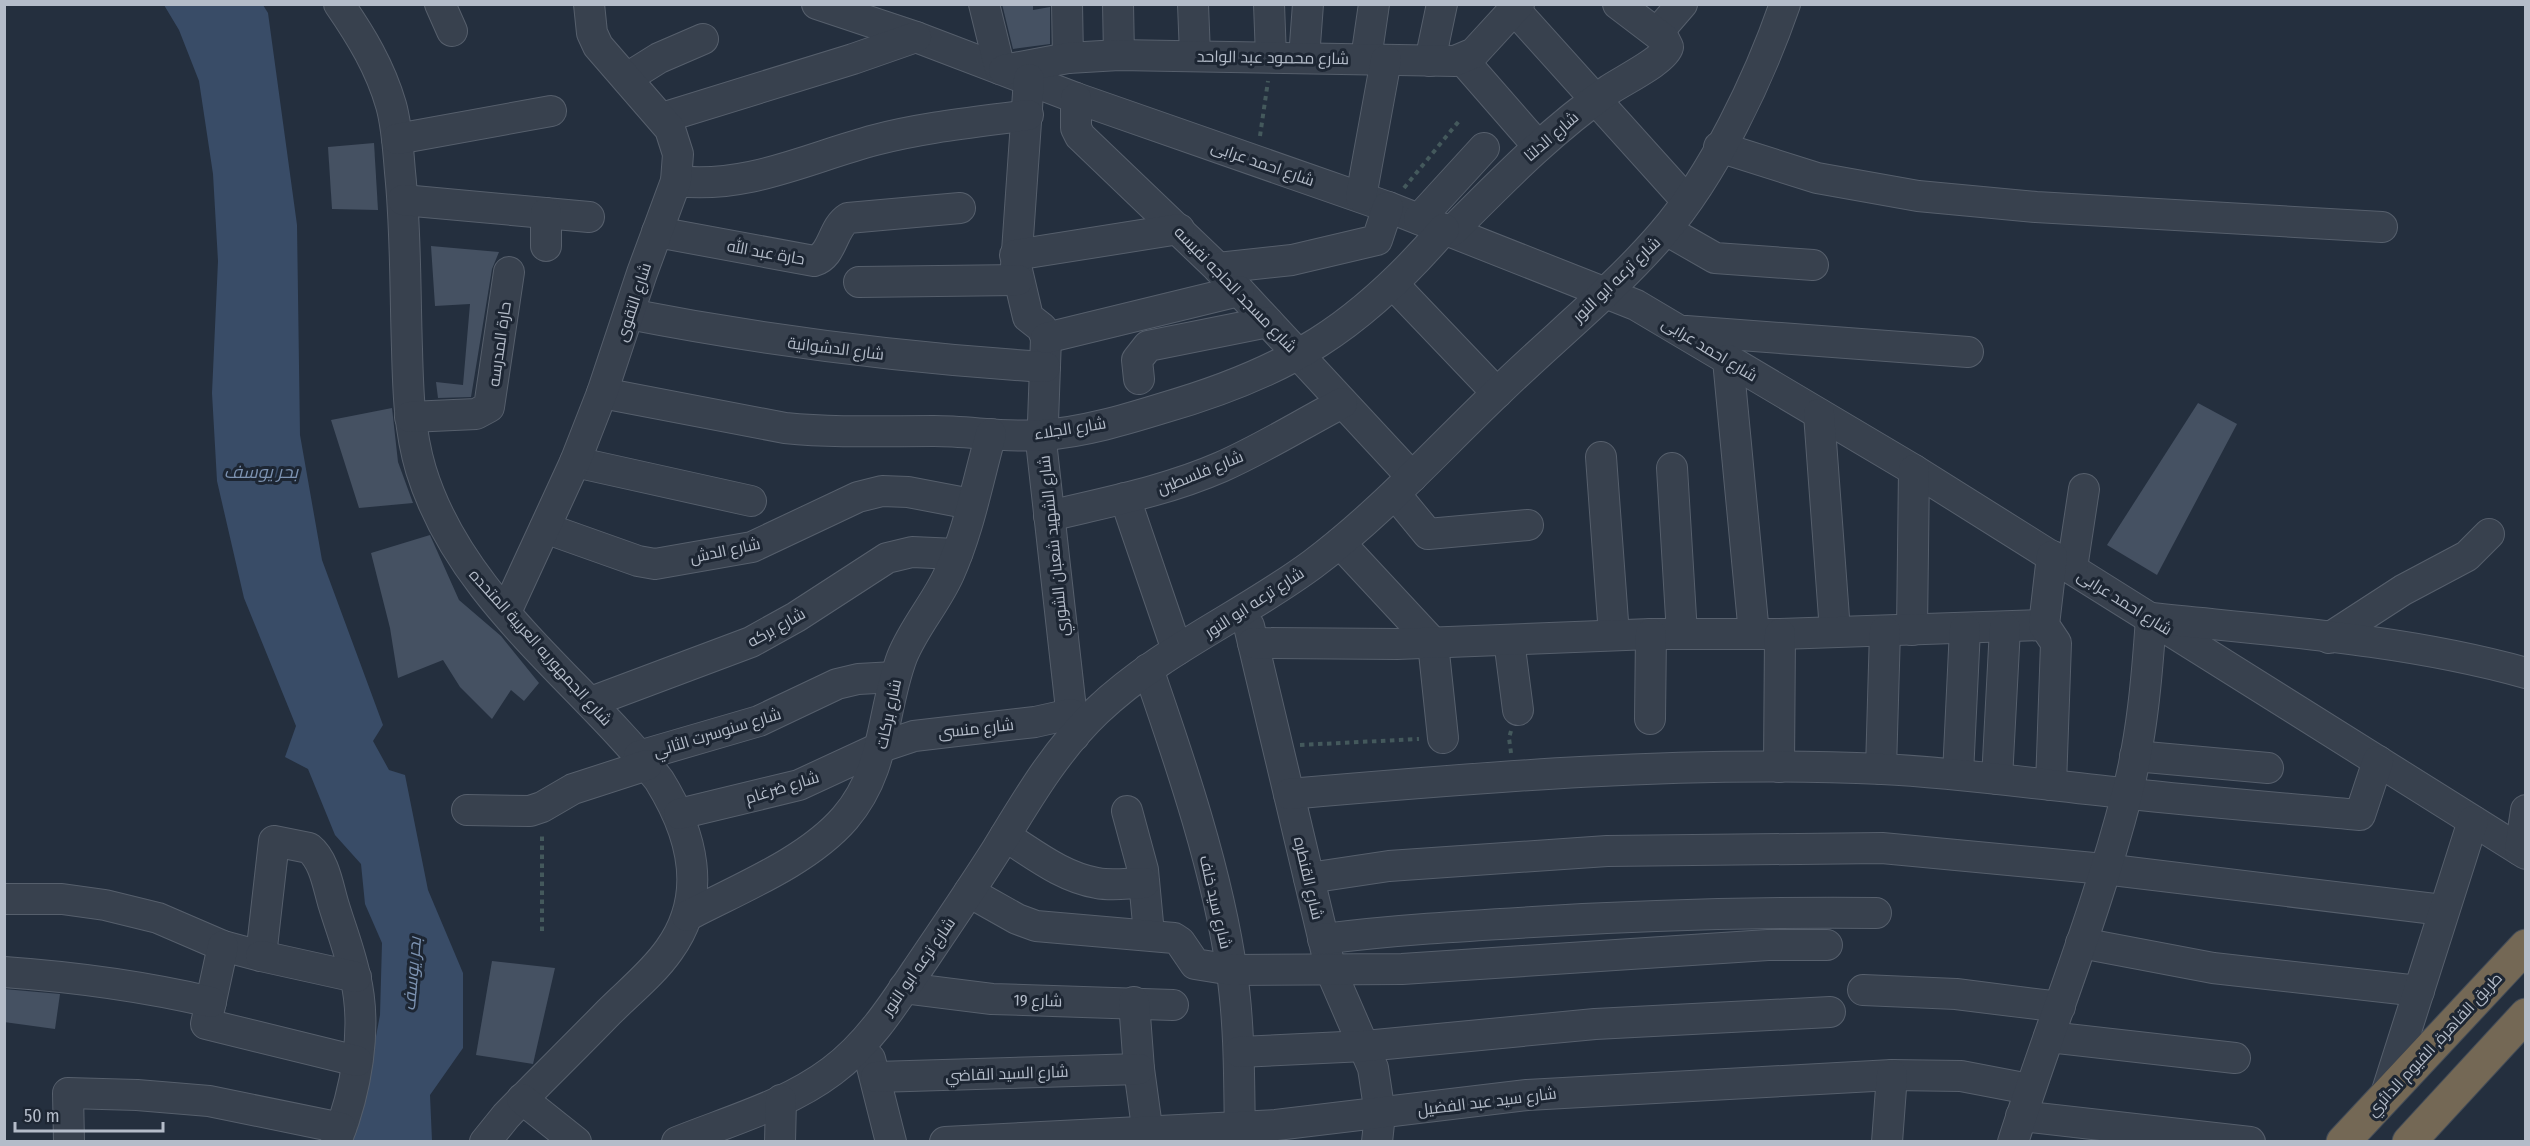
<svg xmlns="http://www.w3.org/2000/svg" width="2530" height="1146" viewBox="0 0 2530 1146" font-family="'Fira Sans Condensed',Cairo,sans-serif">
  <style>
    .water { fill: #394c67 }
    .building { fill: #455162 }
    .lines { fill: none; stroke-linecap: round; stroke-linejoin: round }
    .minor-casing { stroke: #565f6c; stroke-width: 32 }
    .highway-casing { stroke: #434c59; stroke-width: 35 }
    .path { stroke: #44595c; stroke-width: 4; stroke-dasharray: 4.5 4.5; stroke-linecap: butt }
    .minor { stroke: #38414e; stroke-width: 30 }
    .highway { stroke: #746855; stroke-width: 33 }
    .labels { text-anchor: middle; stroke-width: 6; stroke-linejoin: round; paint-order: stroke }
    .street-label { font-size: 16px; fill: #b4bcc9; stroke: #1d2633 }
    .water-label { font-size: 18px; font-style: italic; fill: #7c92b1; stroke: #1d2633 }
  </style>
  <rect width="100%" height="100%" fill="#242f3e"/>
  <polygon class="water" points="164,5 263,5 268,13 297,225 300,435 322,560 383,725 373,741 389,770 405,775 428,890 463,973 463,1048 430,1095 432,1141 345,1141 365,1095 380,1015 382,943 365,904 361,864 335,835 308,769 285,757 296,726 244,598 217,481 212,393 218,261 213,174 199,81 179,30"/>
  <g class="building">
    <polygon points="1002,4 1033,4 1033,10 1050,7 1050,44 1013,49"/>
    <polygon points="374,143 378,210 332,209 328,147"/>
    <polygon points="431,246 499,252 492,269 471,397 438,398 436,382 463,385 470,304 435,306"/>
    <polygon points="2198,403 2237,424 2157,575 2107,545"/>
    <polygon points="392,408 398,462 413,503 359,508 331,420"/>
    <polygon points="430,535 459,600 501,636 539,683 524,701 511,690 492,719 460,687 443,660 398,678 390,628 371,553"/>
    <polygon points="492,961 555,968 533,1064 476,1055"/>
    <polygon points="4,989 60,994 55,1029 4,1022"/>
  </g>
  <g class="lines">
    <defs>
      <g id="minor">
        <path d="M339,4C361,36 380,67 391,105C397,126 398,149 400,172C406,230 405,290 407,349C408,389 409,430 421,470C460,598 579,678 659,780C692,833 709,895 669,950C653,973 629,992 609,1012C575,1047 540,1081 506,1116L485,1142"/>
        <polyline points="440,4 452,31"/>
        <polyline points="817,4 916,37 1076,98 1388,207 1636,305 1914,470 2526,854"/>
        <polyline points="984,4 1000,69"/>
        <polyline points="1067,4 1068,58"/>
        <polyline points="1118,4 1119,55"/>
        <polyline points="1193,4 1195,55"/>
        <polyline points="1269,4 1271,57"/>
        <polyline points="1515,10 1687,201"/>
        <polyline points="1657,33 1682,4"/>
        <polyline points="1304,58 1308,4"/>
        <polyline points="1366,59 1374,4"/>
        <polyline points="1462,59 1537,145"/>
        <polyline points="1430,61 1442,4"/>
        <polyline points="1004,70 1068,58 1119,55 1455,61 1474,53 1519,4"/>
        <polyline points="627,78 659,58 703,39"/>
        <polyline points="1029,79 1016,266 1028,317 1042,328 1046,338 1042,450 1074,736"/>
        <polyline points="1076,98 1076,128 1080,136 1218,268 1412,477"/>
        <polyline points="662,118 853,59 916,37"/>
        <polyline points="397,139 551,111"/>
        <polyline points="1719,147 1817,178 1918,196 2036,207 2382,227"/>
        <path d="M676,181C749,189 807,158 875,140C925,127 977,122 1028,115"/>
        <polyline points="1361,197 1386,60"/>
        <polyline points="403,200 589,217"/>
        <polyline points="1419,219 1484,148"/>
        <polyline points="1666,230 1715,258 1813,265"/>
        <path d="M657,232L814,261C833,256 832,228 848,218L960,208"/>
        <path d="M1451,232C1502,181 1550,131 1609,90C1622,81 1665,60 1668,47L1664,39L1618,4"/>
        <polyline points="546,246 546,213"/>
        <polyline points="1015,255 1179,229"/>
        <polyline points="1218,268 1292,260 1377,240 1388,207"/>
        <polyline points="859,282 1018,280"/>
        <polyline points="1393,284 1497,393"/>
        <path d="M629,314C767,341 905,358 1045,367"/>
        <polyline points="1686,331 1968,352"/>
        <polyline points="1046,338 1239,291"/>
        <polyline points="1728,360 1754,634"/>
        <polyline points="1139,379 1137,360 1148,346 1268,322"/>
        <path d="M602,393L785,428C835,433 884,431 934,431C970,431 1007,438 1043,435C1084,432 1124,420 1163,408C1288,372 1359,328 1444,229"/>
        <polyline points="1819,414 1835,631"/>
        <polyline points="410,417 476,414 489,407 509,272"/>
        <polyline points="1601,457 1614,635"/>
        <polyline points="575,462 751,501"/>
        <polyline points="1672,468 1682,634"/>
        <polyline points="1395,494 1428,534 1528,525"/>
        <polyline points="1125,498 1177,650"/>
        <path d="M1049,516C1107,502 1166,491 1221,467C1262,449 1302,424 1342,403"/>
        <polyline points="545,528 638,561 655,564 752,547 858,497 882,491 908,492 971,504"/>
        <polyline points="1340,543 1433,643 1443,738"/>
        <polyline points="2072,568 2084,489"/>
        <polyline points="506,612 575,462 602,393 642,273 676,181 678,154 670,129 598,46 592,33 589,4"/>
        <polyline points="1249,626 1331,971 1373,1068 1380,1114 1377,1142"/>
        <polyline points="1912,630 1914,470"/>
        <polyline points="2329,638 2403,590 2467,556 2489,534"/>
        <polyline points="1509,640 1518,710"/>
        <polyline points="1253,643 1397,644 1651,634 1780,634 2044,625"/>
        <path d="M1148,669C1181,764 1218,873 1232,973C1240,1029 1239,1085 1240,1142"/>
        <polyline points="591,702 751,642 796,617 887,558 912,552 957,554"/>
        <polyline points="1650,719 1651,634"/>
        <polyline points="639,756 759,721 837,684 858,679 895,677"/>
        <polyline points="2135,756 2268,768"/>
        <polyline points="1779,767 1780,634"/>
        <polyline points="1881,769 1885,631"/>
        <polyline points="1958,774 1965,629"/>
        <polyline points="1997,779 2005,628"/>
        <polyline points="2051,785 2056,643 2044,625 2052,556"/>
        <path d="M1289,794C1486,777 1683,760 1882,769C1963,773 2043,785 2123,793C2202,802 2281,808 2360,815L2378,761"/>
        <polyline points="467,810 530,811 542,807 573,789 647,765"/>
        <polyline points="1127,811 1143,870 1149,934"/>
        <polyline points="679,814 799,785 881,747 914,736 1035,722 1071,714"/>
        <path d="M1005,836C1034,854 1062,877 1097,883C1112,886 1129,883 1144,883"/>
        <polyline points="2520,850 2526,810"/>
        <polyline points="1309,878 1389,866 1607,851 1882,848 2104,869 2443,910"/>
        <polyline points="969,892 1017,919 1036,926 1174,938 1180,942 1195,964 1232,970 1402,969 1768,945 1827,945"/>
        <path d="M4,899H62L105,905L158,918L223,946L261,956L274,841L309,848C325,861 328,887 334,906C341,929 350,952 355,976C368,1028 356,1092 336,1142"/>
        <path d="M687,916C738,889 807,862 845,818C887,769 881,713 902,657C914,627 936,603 949,574C969,530 978,480 991,434"/>
        <path d="M1323,939C1393,930 1463,926 1533,922C1647,915 1761,912 1876,913"/>
        <polyline points="2081,943 2213,968 2419,991"/>
        <polyline points="223,946 206,1024 357,1061"/>
        <polyline points="261,956 356,977"/>
        <path d="M4,972C75,977 142,986 211,1002"/>
        <polyline points="904,988 992,999 1173,1005"/>
        <polyline points="1863,990 1956,994 2060,1007"/>
        <polyline points="1134,1002 1139,1069 1149,1142"/>
        <polyline points="2049,1037 2235,1058"/>
        <polyline points="1239,1052 1365,1046 1595,1024 1830,1012"/>
        <polyline points="870,1059 891,1142"/>
        <polyline points="876,1077 1139,1069"/>
        <polyline points="2385,1097 2473,821"/>
        <polyline points="522,1099 576,1142"/>
        <polyline points="2021,1116 2250,1142"/>
        <polyline points="69,1142 68,1093 137,1095 209,1101 341,1128"/>
        <path d="M677,1142C729,1121 787,1105 832,1071C867,1045 892,1007 916,971C943,931 971,890 997,849C1027,800 1055,751 1097,711C1161,650 1243,616 1313,564C1381,513 1437,450 1498,392C1552,339 1613,291 1662,234C1714,174 1759,79 1785,4"/>
        <polyline points="780,1142 781,1100"/>
        <polyline points="945,1142 1276,1125 1527,1095 1892,1075 1961,1076 2029,1089"/>
        <polyline points="1887,1142 1892,1075"/>
        <path d="M2013,1142C2050,1026 2097,912 2127,794C2142,737 2147,677 2151,618C2275,631 2404,639 2526,673"/>
      </g>
      <g id="highway">
        <polyline points="2343,1142 2526,946"/>
        <polyline points="2409,1142 2526,1015"/>
      </g>
    </defs>
    <use href="#minor" class="minor-casing"/>
    <use href="#highway" class="highway-casing"/>
    <g class="path">
      <polyline points="1260,136 1268,81"/>
      <polyline points="1404,188 1459,121"/>
      <polyline points="1300,745 1419,739"/>
      <polyline points="1511,753 1509,738 1511,731"/>
      <polyline points="542,931 542,832"/>
    </g>
    <use href="#minor" class="minor"/>
    <use href="#highway" class="highway"/>
  </g>
  <g class="labels">
    <g class="street-label">
      <text transform="translate(1273 57) rotate(1)" y="6">شارع محمود عبد الواحد</text>
      <text transform="translate(1551 136) rotate(-41)" y="6">شارع الدلتا</text>
      <text transform="translate(1263 163) rotate(19)" y="6">شارع احمد عرابى</text>
      <text transform="translate(766 252) rotate(10)" y="6">حارة عبد الله</text>
      <text transform="translate(1616 279) rotate(-44)" y="6">شارع ترعه ابو النور</text>
      <text transform="translate(1236 289) rotate(46)" y="6">شارع مسجد الحاجه نفيسه</text>
      <text transform="translate(633 302) rotate(-72)" y="6">شارع التقوى</text>
      <text transform="translate(499 344) rotate(-82)" y="6">حارة المدرسه</text>
      <text transform="translate(836 348) rotate(7)" y="6">شارع الدشوانية</text>
      <text transform="translate(1710 349) rotate(31)" y="6">شارع احمد عرابى</text>
      <text transform="translate(1070 428) rotate(-9)" y="6">شارع الجلاء</text>
      <text transform="translate(1200 472) rotate(-22)" y="6">شارع فلسطين</text>
      <text transform="translate(1053 546) rotate(-96)" y="6">شارع الشهيد شعبان الشوري</text>
      <text transform="translate(725 550) rotate(-12)" y="6">شارع الدش</text>
      <text transform="translate(1254 602) rotate(-33)" y="6">شارع ترعه ابو النور</text>
      <text transform="translate(2125 602) rotate(32)" y="6">شارع احمد عرابى</text>
      <text transform="translate(776 627) rotate(-29)" y="6">شارع بركه</text>
      <text transform="translate(541 647) rotate(48)" y="6">شارع الجمهوريه العربية المتحده</text>
      <text transform="translate(888 714) rotate(-78)" y="6">شارع بركات</text>
      <text transform="translate(976 728) rotate(-6)" y="6">شارع منسى</text>
      <text transform="translate(717 732) rotate(-17)" y="6">شارع سنوسرت الثاني</text>
      <text transform="translate(782 787) rotate(-17)" y="6">شارع ضرغام</text>
      <text transform="translate(1309 878) rotate(77)" y="6">شارع القنطره</text>
      <text transform="translate(1216 902) rotate(77)" y="6">شارع سيد خلف</text>
      <text transform="translate(918 966) rotate(-55)" y="6">شارع ترعه ابو النور</text>
      <text transform="translate(1038 1000) rotate(1)" y="6">شارع 19</text>
      <text transform="translate(2434 1044) rotate(-47)" y="6">طريق القاهرة, الفيوم الدائري</text>
      <text transform="translate(1007 1073) rotate(-2)" y="6">شارع السيد القاضي</text>
      <text transform="translate(1487 1101) rotate(-7)" y="6">شارع سيد عبد الفضيل</text>
    </g>
    <g class="water-label">
      <text x="261" y="478">بحر يوسف</text>
      <text transform="translate(412 974) rotate(-85)" y="6">بحر يوسف</text>
    </g>
  </g>
  <rect width="2530" height="1146" fill="none" stroke="#b4bcc9" stroke-width="12"/>
  <path d="M15 1122v9h148v-9" fill="none" stroke="#b4bcc9" stroke-width="3"/>
  <text x="24" y="1122" font-size="18" fill="#b4bcc9" stroke="#1d2633" stroke-width="4.5" paint-order="stroke">50 m</text>
</svg>
